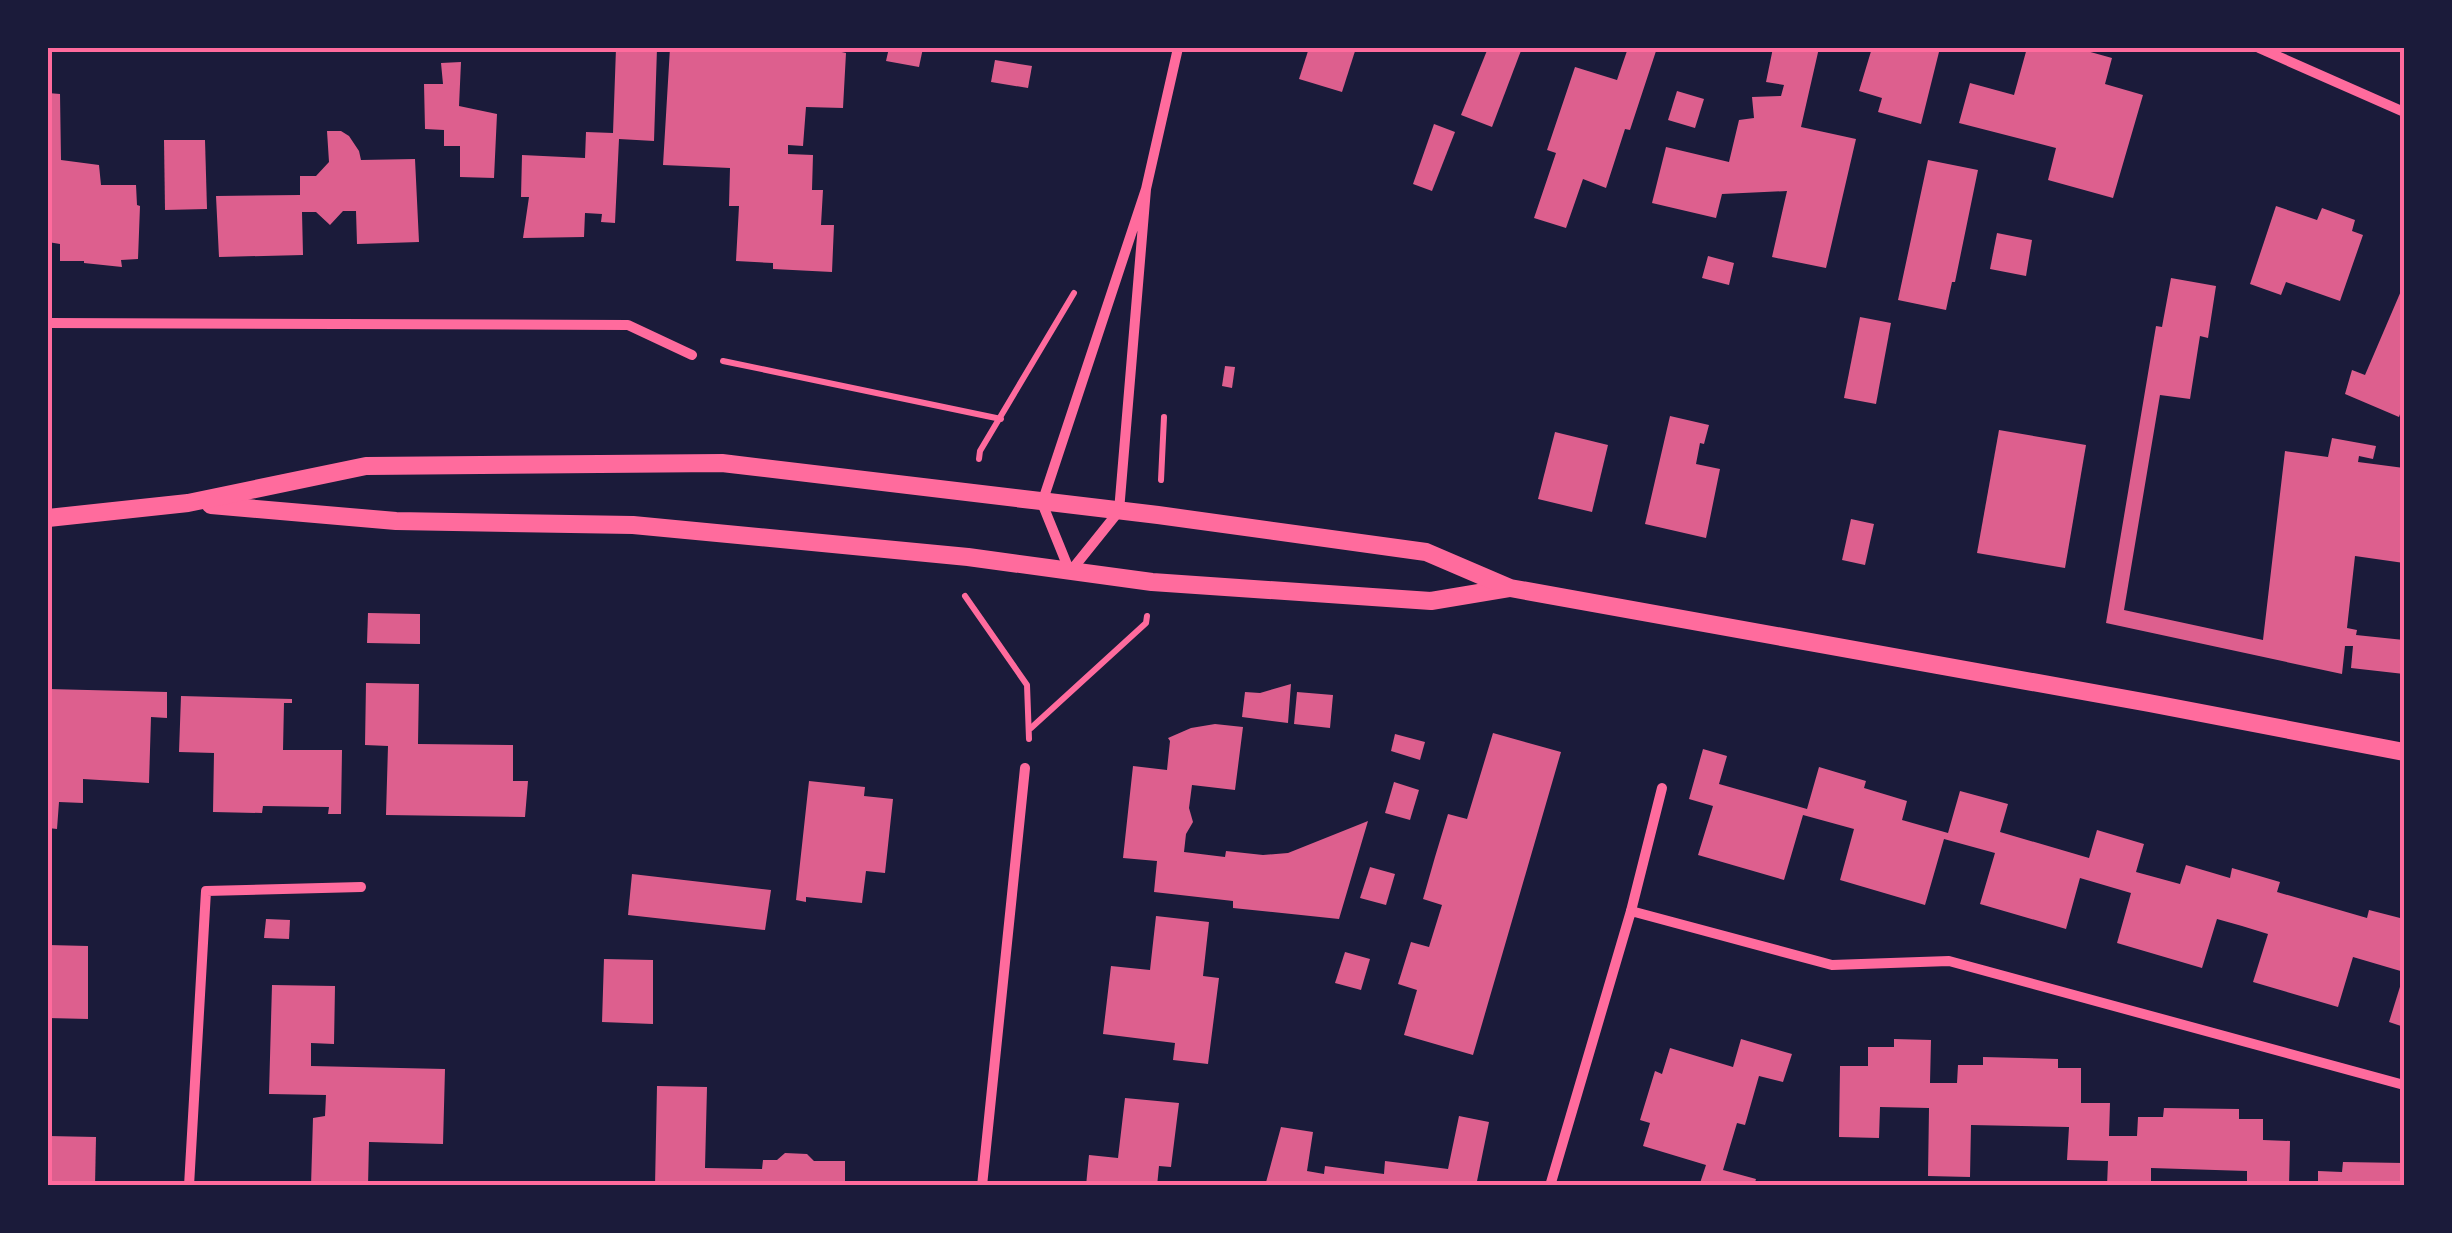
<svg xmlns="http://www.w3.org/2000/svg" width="2452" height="1233" viewBox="0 0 2452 1233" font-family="'Golos Text',sans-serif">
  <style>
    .building { fill: #dd5f8e }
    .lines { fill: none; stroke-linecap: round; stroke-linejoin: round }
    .path { stroke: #ff6b9d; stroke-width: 6 }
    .minor { stroke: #ff6b9d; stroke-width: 10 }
    .tertiary { stroke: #ff6b9d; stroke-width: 18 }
    .neatline { fill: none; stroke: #ff6b9d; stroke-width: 4 }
  </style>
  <rect width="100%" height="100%" fill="#1b1b3a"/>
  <g class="building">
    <polygon points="616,48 657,48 654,141 619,139 615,223 601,222 602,214 585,213 584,237 523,238 529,197 521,197 522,155 585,158 586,132 613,133"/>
    <polygon points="670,48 824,48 846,53 843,108 806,107 803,146 788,145 788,154 813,155 812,190 823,190 821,225 834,225 832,272 773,269 773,263 736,261 739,206 729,206 730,168 663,165"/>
    <polygon points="889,48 923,48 919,67 886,61"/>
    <polygon points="1309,48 1356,48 1342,92 1299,79"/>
    <polygon points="1488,48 1522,48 1492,127 1461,115"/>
    <polygon points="1628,48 1657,48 1630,130 1625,129 1606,188 1583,179 1566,228 1534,218 1556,153 1547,150 1575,67 1617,80"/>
    <polygon points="1773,48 1819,48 1801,127 1856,139 1826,268 1772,257 1787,191 1722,194 1716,218 1652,203 1666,147 1729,162 1739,120 1754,118 1752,97 1781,96 1784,85 1766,82"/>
    <polygon points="1872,48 1940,48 1921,124 1878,112 1882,98 1859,91"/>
    <polygon points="2027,48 2076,48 2112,58 2105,84 2143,95 2113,198 2048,180 2056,148 1959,123 1970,83 2014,95"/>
    <polygon points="995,60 1032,66 1028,88 991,82"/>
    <polygon points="461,62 459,106 497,114 494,178 460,177 460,146 444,146 444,130 425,129 424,84 443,84 441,63"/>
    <polygon points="1677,91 1704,99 1695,128 1668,120"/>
    <polygon points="48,93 60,94 61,160 99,165 101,185 136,185 137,205 140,206 138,259 121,260 122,267 84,263 84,261 60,261 60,244 48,242"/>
    <polygon points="1434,124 1455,132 1432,191 1413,184"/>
    <polygon points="327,131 341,131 349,136 359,151 361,160 415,159 419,242 357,244 356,211 343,211 330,225 316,212 302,212 303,255 219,257 216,196 300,195 300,176 316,176 329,162"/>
    <polygon points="164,140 205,140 207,209 165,210"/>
    <polygon points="1928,160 1978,170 1955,282 1952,282 1946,310 1898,300"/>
    <polygon points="2276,206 2317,220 2322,208 2355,220 2352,231 2363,235 2340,301 2286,282 2281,295 2250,284"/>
    <polygon points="1997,233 2032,240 2026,276 1990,269"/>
    <polygon points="1708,256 1734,263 1729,285 1702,278"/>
    <polygon points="2171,278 2216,286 2208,338 2200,336 2190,399 2160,395 2124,610 2263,640 2285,451 2328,457 2332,438 2376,446 2373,459 2359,456 2358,462 2404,468 2404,563 2355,556 2347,628 2357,630 2356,635 2404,640 2404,674 2351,668 2353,646 2345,646 2342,674 2106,623 2156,326 2162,327"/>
    <polygon points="2404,284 2404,403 2399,417 2345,394 2352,370 2365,375"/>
    <polygon points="1860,317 1891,323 1876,404 1844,398"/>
    <polygon points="1225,366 1235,367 1232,388 1222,386"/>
    <polygon points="1670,416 1709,425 1704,444 1700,443 1696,464 1720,469 1706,538 1645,524"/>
    <polygon points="1999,430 2086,445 2065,568 1977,553"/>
    <polygon points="1555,432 1608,445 1592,512 1538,499"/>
    <polygon points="1851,519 1874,524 1865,565 1842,560"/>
    <polygon points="368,613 420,614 420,644 367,643"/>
    <polygon points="366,683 419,684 418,744 513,745 513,781 528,781 525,817 386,815 388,746 365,745"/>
    <polygon points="1291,684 1288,723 1242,717 1245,692 1260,693"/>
    <polygon points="48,689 167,692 167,718 151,717 149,783 83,779 83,803 59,802 57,829 48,828"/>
    <polygon points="1297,692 1333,695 1330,728 1294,724"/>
    <polygon points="181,696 292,699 292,703 284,703 283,750 342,750 341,814 328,814 329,807 263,806 262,813 213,812 214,753 179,752"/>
    <polygon points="1215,724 1243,727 1235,790 1192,785 1189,808 1193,822 1186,834 1184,852 1225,857 1226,851 1263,855 1288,853 1368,821 1339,919 1233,908 1233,901 1154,892 1157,861 1123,858 1133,766 1167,770 1170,741 1168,738 1191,728"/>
    <polygon points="1493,733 1561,752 1473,1055 1404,1035 1417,990 1398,984 1411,942 1429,947 1442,905 1423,899 1435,857 1448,814 1467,819"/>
    <polygon points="1395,734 1425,742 1420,760 1391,751"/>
    <polygon points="1703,749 1727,756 1719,784 1807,809 1819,767 1866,781 1864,788 1907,801 1902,820 1948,833 1960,791 2008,804 2000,832 2089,858 2097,830 2144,844 2136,872 2180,884 2186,865 2230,878 2232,868 2280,882 2277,892 2367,918 2369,910 2404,919 2404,972 2353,957 2338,1007 2253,982 2268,934 2242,926 2217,919 2202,968 2117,943 2131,893 2080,878 2066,929 1980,904 1995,853 1944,839 1925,905 1840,880 1854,829 1803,815 1784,880 1698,855 1713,806 1689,799"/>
    <polygon points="809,781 865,787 864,796 893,799 885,873 866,871 862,903 806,897 806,902 796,900"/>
    <polygon points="1394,782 1419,790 1410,820 1385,813"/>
    <polygon points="1370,867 1395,874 1386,905 1360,898"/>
    <polygon points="632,874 771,890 765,930 628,915"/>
    <polygon points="1156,916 1209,922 1203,976 1219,978 1208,1064 1173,1060 1175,1043 1103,1034 1111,966 1150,970"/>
    <polygon points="266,919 290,920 289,939 264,938"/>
    <polygon points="48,945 88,946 88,1019 48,1018"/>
    <polygon points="1345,952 1370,959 1361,990 1335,983"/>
    <polygon points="604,959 653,960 653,1024 602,1022"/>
    <polygon points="2404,974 2404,1027 2389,1022"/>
    <polygon points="272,985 335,986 334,1044 311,1043 311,1066 445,1069 443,1144 369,1142 368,1186 311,1186 313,1118 325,1116 326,1095 269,1094"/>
    <polygon points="1741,1039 1792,1054 1783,1082 1759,1076 1745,1125 1737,1123 1723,1170 1756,1179 1754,1186 1699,1186 1706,1165 1643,1146 1650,1123 1640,1120 1655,1071 1662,1074 1670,1048 1733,1067"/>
    <polygon points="1894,1039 1931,1040 1930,1083 1957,1083 1958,1065 1983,1065 1983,1057 2058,1059 2058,1068 2081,1068 2081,1103 2110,1103 2109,1136 2137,1136 2138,1117 2163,1117 2164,1108 2239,1109 2239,1119 2263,1119 2263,1140 2290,1141 2289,1186 2247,1186 2247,1171 2151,1168 2151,1186 2107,1186 2108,1161 2067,1160 2069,1127 1971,1125 1970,1177 1928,1176 1929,1108 1880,1107 1879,1138 1839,1137 1840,1066 1868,1066 1868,1047 1894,1047"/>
    <polygon points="657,1086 707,1087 705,1168 762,1169 763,1160 777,1160 785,1153 807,1154 814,1161 845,1161 845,1186 655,1186"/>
    <polygon points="1125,1098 1179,1103 1171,1167 1159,1166 1157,1186 1086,1186 1089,1155 1118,1158"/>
    <polygon points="1459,1116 1489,1122 1476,1186 1265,1186 1281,1127 1313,1132 1307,1171 1324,1174 1325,1166 1384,1174 1385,1161 1448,1169"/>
    <polygon points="48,1136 96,1137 95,1186 48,1186"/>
    <polygon points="2343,1162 2404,1163 2404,1186 2318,1186 2318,1171 2342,1172"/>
  </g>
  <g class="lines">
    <g class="path">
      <polyline points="723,361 1001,419"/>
      <polyline points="979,459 980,451 1074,293"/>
      <polyline points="1161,480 1164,417"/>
      <polyline points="965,596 1027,685 1029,739"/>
      <polyline points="1031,728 1146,623 1147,616"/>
    </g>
    <g class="minor">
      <polyline points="2259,48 2404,112"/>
      <polyline points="1146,189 1119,511 1070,572 1042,503 1146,189 1178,48"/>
      <polyline points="48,323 628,325 692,355"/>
      <polyline points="1631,911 1662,788"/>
      <polyline points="189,1186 206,891 361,887"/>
      <polyline points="982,1186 1025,768"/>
      <polyline points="1550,1186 1631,911 1832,965 1949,961 2404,1085"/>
    </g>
    <g class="tertiary">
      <polyline points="211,505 396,521 633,525 968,557 1152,582 1431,601 1509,588"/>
      <polyline points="48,518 188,503 366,466 722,463 1158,515 1426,552 1510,588 2149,703 2404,752"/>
    </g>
  </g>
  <rect width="2452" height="1233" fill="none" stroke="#1b1b3a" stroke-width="100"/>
  <rect x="50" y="50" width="2352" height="1133" class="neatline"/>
</svg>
